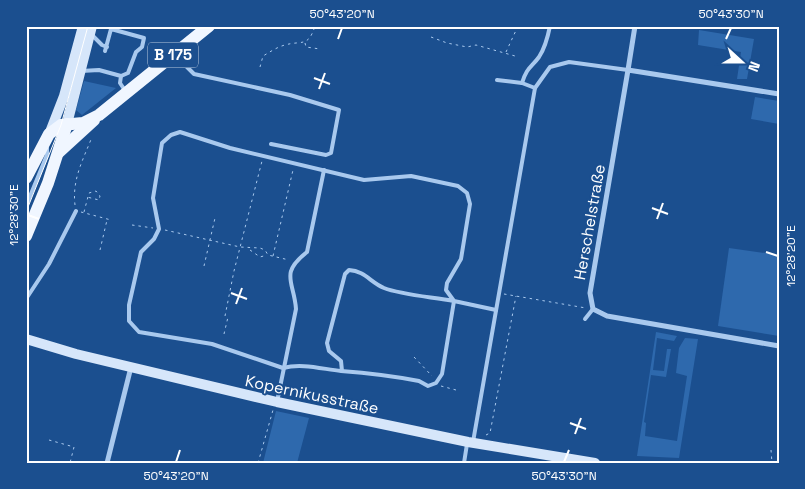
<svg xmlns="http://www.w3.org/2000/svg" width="805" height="489" viewBox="0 0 805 489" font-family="'Space Grotesk',sans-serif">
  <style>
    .green { fill: #2e69ad }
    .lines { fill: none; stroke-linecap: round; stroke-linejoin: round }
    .path { stroke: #a9c9ee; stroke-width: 1; stroke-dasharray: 2.5 4; stroke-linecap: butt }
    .lane { stroke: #a9c9ee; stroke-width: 4 }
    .street { stroke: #a9c9ee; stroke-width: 5 }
    .secondary { stroke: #d6e6fa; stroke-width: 10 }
    .primary { stroke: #f0f6ff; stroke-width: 12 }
    .tram { stroke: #fff; stroke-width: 1 }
    .ticks { fill: none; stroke: #fff; stroke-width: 2 }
    .labels { text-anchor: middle; stroke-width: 4; stroke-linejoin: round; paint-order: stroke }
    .shield { fill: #1b4f8f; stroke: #bbcadd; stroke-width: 1 }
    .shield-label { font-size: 15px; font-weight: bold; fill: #fff }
    .street-label { font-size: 16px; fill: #fff; stroke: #1b4f8f }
    .neatline { fill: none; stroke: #fff; stroke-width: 2 }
    .ticks-label { font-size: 12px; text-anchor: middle; fill: #fff }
  </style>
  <rect width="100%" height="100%" fill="#1b4f8f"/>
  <g class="green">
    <polygon points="699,30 754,39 747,79 737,79 741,52 698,45"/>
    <polygon points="84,81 116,88 82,115 76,110"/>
    <polygon points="755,97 779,101 779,124 751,119"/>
    <polygon points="729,248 779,255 779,336 718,326"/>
    <polygon points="656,332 677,336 674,341 657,338 653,370 664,371 667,349 671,349 666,377 651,375 644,422 646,423 645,436 677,441 687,376 676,373 679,348 685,338 698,339 679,458 637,456"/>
    <polygon points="276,411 309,418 297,463 263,463"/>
  </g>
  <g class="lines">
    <g class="path">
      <polyline points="431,37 447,43 467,47 476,45 515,56"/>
      <polyline points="305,43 306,47 320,49"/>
      <polyline points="506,52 518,26"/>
      <path d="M260,67L263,56C270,52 277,47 285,45C302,40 308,48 315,26"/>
      <path d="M75,205C72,179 83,160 92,137"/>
      <polyline points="81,212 111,220"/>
      <polyline points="84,212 89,193 96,191 100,196 99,200 87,197"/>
      <polyline points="132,225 153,228"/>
      <polyline points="165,230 240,247 260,248 265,250 268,255 289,260"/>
      <polyline points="100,250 107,220"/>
      <polyline points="250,250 260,257 267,255"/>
      <polyline points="273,256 293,170"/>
      <polyline points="204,266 215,218"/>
      <polyline points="504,294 586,308"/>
      <polyline points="225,316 234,271 262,161"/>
      <polyline points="224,334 228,317"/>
      <polyline points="414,357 432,376"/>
      <polyline points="441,386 456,390"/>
      <polyline points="486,435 490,433 516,296"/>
      <polyline points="49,440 74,447 70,463"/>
      <polyline points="771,450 772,463"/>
      <polyline points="258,463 273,410"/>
      <polyline points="765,463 769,459"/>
    </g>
    <g class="lane">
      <polyline points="91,34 102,45 107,47"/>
      <polyline points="105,51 111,29 144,38 142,47 136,52 128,73 121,76"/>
      <polyline points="176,56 194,74 290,95 339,110 331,153 326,155 271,144"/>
      <polyline points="81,71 99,70 121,76 120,83 126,92"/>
      <polyline points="497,80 522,83 535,88"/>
      <path d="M522,83C527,67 531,68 539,57C545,48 548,36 550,26"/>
      <polyline points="26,206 47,155 47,148"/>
      <polyline points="26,299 49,264 76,211"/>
      <polyline points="585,319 593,309"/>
      <path d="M342,371L341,361L329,351L327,343L345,274L349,270C365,271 370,282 384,288C402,295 433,297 454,301L442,374L436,383L428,386L419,381C393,376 368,373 341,371C322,369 302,363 283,368L212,344L139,332L129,321V305L141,252L154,239L159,229L153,198L162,143L171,135L180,132L230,148L364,180L411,176L458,186L467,193L470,204L461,259L447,283L446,290L454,301L496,310"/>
      <path d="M277,402L296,309C294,281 279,274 307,252L324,170"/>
      <polyline points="473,442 535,88 550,67 569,62 628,70"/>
      <polyline points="464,463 467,444"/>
    </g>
    <g class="street">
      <polyline points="628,70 635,26"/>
      <polyline points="779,94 628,70 590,293 593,309 607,316 779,346"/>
      <polyline points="107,463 131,367"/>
    </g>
    <g class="secondary">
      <polyline points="67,124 92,26"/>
      <polyline points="50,132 64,96 83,26"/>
      <polyline points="26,339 76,354 277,402 468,442 595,463"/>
    </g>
    <g class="primary">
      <polyline points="59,152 94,120"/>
      <polyline points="26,178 49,134 61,125 83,123 99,115 209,26"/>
      <polyline points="26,236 48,183 67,124"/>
    </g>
    <polyline class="tram" points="26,212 61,125 88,26"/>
  </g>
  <path class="ticks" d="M338,39L342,28M726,39L731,28M314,78L330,84M319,89L325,73M652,208L668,214M28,215L39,219M657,219L663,203M766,252L778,256M231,293L247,299M236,304L242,288M570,423L586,429M575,434L581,418M176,462L180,450M564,462L569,450"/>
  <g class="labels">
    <rect class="shield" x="148" y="42.5" width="50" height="25" rx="4"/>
    <g class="shield-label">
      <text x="173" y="60">B 175</text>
    </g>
    <g class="street-label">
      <text transform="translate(589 222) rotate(-80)" y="6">Herschelstraße</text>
      <text transform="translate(312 394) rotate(12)" y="6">Kopernikusstraße</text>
    </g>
  </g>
  <rect width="805" height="489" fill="none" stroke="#1b4f8f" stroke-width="55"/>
  <g transform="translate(742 62) rotate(111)" stroke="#1b4f8f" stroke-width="4" paint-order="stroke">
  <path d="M0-4L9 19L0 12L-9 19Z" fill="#ffffff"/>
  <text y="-8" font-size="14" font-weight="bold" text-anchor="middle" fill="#ffffff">N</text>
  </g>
  <rect x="28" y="28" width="750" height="434" class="neatline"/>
  <g class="ticks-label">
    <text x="342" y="18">50°43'20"N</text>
    <text x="731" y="18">50°43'30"N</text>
    <text transform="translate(14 215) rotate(-90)" y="4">12°28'30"E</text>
    <text transform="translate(791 256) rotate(-90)" y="4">12°28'20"E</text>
    <text x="176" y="480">50°43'20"N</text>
    <text x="564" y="480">50°43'30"N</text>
  </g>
</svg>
